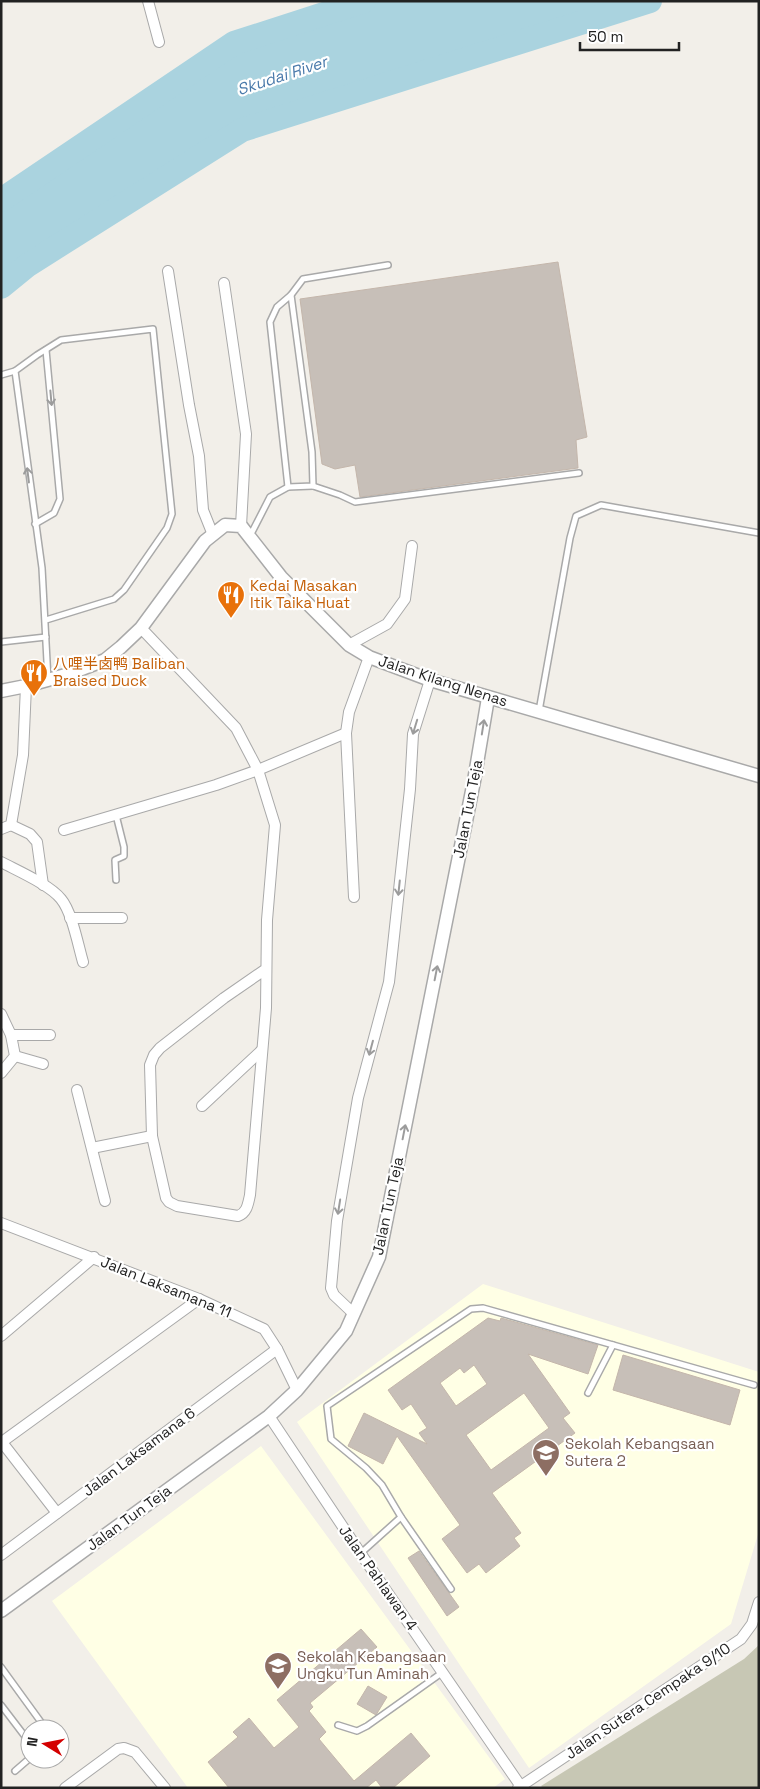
<svg xmlns="http://www.w3.org/2000/svg" width="760" height="1789" viewBox="0 0 760 1789" font-family="'Space Grotesk','Noto Sans SC',sans-serif">
  <style>
    .education { fill: #ffffe5 }
    .construction { fill: #c7c7b4 }
    .water { fill: #aad3df }
    .lines { fill: none; stroke-linecap: round; stroke-linejoin: round }
    .river { stroke: #aad3df; stroke-width: 24 }
    .building { fill: #c7bfb8; stroke: #c4b6ab; fill-rule: evenodd }
    .service-casing { stroke: #a9a9a9; stroke-width: 8 }
    .minor-casing { stroke: #a9a9a9; stroke-width: 12 }
    .tertiary-casing { stroke: #a9a9a9; stroke-width: 15 }
    .service { stroke: #fff; stroke-width: 5 }
    .minor { stroke: #fff; stroke-width: 10 }
    .tertiary { stroke: #fff; stroke-width: 12 }
    .oneway { stroke: #9c9c9c }
    .labels { text-anchor: middle; stroke-width: 4.5; stroke-linejoin: round; paint-order: stroke }
    .food-label { font-size: 15px; fill: #c56008; stroke: #fff; text-anchor: start }
    .street-label { font-size: 15px; fill: #222; stroke: #fff }
    .education-label { font-size: 15px; fill: #785e54; stroke: #fff; text-anchor: start }
    .water-label { font-size: 16px; font-style: italic; fill: #4a7aab; stroke: #fff }
  </style>
  <rect width="100%" height="100%" fill="#f2efe9"/>
  <g class="education">
    <polygon points="483,1284 759,1372 759,1531 731,1624 529,1768 297,1422"/>
    <polygon points="261,1446 505,1779 493,1788 188,1788 52,1601"/>
  </g>
  <polygon class="construction" points="759,1645 759,1788 543,1788 541,1786 744,1659"/>
  <polygon class="water" points="364,1 650,1 242,130 28,265 1,287 1,200 234,43"/>
  <g class="lines">
    <g class="river">
      <polyline points="1,200 234,43 364,1"/>
      <polyline points="1,287 28,265 242,130 650,1"/>
    </g>
  </g>
  <g class="building">
    <polygon points="558,262 587,437 576,440 578,468 360,497 355,465 335,469 322,464 300,299"/>
    <path d="M488,1318L500,1321L501,1318L598,1345L588,1374L528,1354L570,1413L563,1418L575,1433L492,1493L521,1533L514,1538L520,1546L486,1573L479,1564L467,1573L442,1539L460,1525L397,1436L383,1464L348,1446L364,1413L427,1444L419,1433L427,1428L411,1404L402,1410L388,1390ZM474,1365L487,1384L456,1406L440,1383L460,1368L464,1373ZM524,1393L549,1428L491,1470L466,1435Z"/>
    <polygon points="623,1355 740,1390 730,1425 613,1390"/>
    <polygon points="419,1551 459,1607 447,1616 408,1558"/>
    <polygon points="361,1629 377,1647 310,1703 313,1707 309,1711 326,1732 319,1739 354,1781 411,1733 430,1756 393,1788 382,1788 376,1780 366,1788 229,1788 208,1762 238,1737 233,1732 249,1718 274,1748 299,1727 277,1700"/>
    <polygon points="368,1686 387,1697 376,1715 357,1704"/>
  </g>
  <g class="lines">
    <defs>
      <g id="service">
        <polyline points="1,375 15,371"/>
        <polyline points="313,486 340,495 355,502 579,473"/>
        <polyline points="288,487 270,322 277,307 291,295"/>
        <polyline points="35,524 54,513 60,499 46,350"/>
        <polyline points="250,536 270,497 288,487 313,486 312,452 291,295 303,279 388,265"/>
        <polyline points="46,620 114,599 124,590 167,528 172,514 153,329 61,340 37,355 15,371 42,568 48,680"/>
        <polyline points="1,642 46,637"/>
        <polyline points="539,711 570,538 576,516 601,505 759,533"/>
        <polyline points="116,815 124,847 124,856 115,860 116,880"/>
        <polyline points="588,1393 613,1345"/>
        <polyline points="401,1517 451,1589"/>
        <polyline points="361,1553 401,1517 382,1485 366,1468 331,1439 327,1406 471,1309 483,1308 754,1385"/>
        <polyline points="1,1667 46,1729"/>
        <polyline points="1,1705 30,1743"/>
        <polyline points="338,1725 357,1731 367,1726 443,1672"/>
        <polyline points="15,1771 30,1758"/>
      </g>
      <g id="minor">
        <polyline points="148,1 159,42"/>
        <polyline points="168,271 189,405 199,456 203,510 213,535"/>
        <polyline points="224,283 246,434 241,526"/>
        <path d="M141,628L236,728L258,770L275,825L267,920L266,1008L250,1195C248,1204 247,1213 238,1216L177,1206L169,1202L166,1198L152,1136L150,1065L154,1055L160,1048L224,998L266,969"/>
        <polyline points="349,645 387,624 405,599 412,546"/>
        <polyline points="11,825 30,834 37,842 43,885"/>
        <polyline points="1,829 11,825 23,755 26,686"/>
        <polyline points="64,830 216,785 258,770 346,733"/>
        <path d="M1,862C18,871 50,885 61,899C72,912 78,945 83,962"/>
        <polyline points="354,897 346,733 349,712 369,657"/>
        <polyline points="70,918 122,918"/>
        <polyline points="1,1014 11,1035 15,1056 1,1073"/>
        <polyline points="11,1035 50,1035"/>
        <polyline points="15,1056 43,1064"/>
        <polyline points="77,1090 105,1201"/>
        <polyline points="202,1106 262,1050"/>
        <polyline points="92,1148 152,1136"/>
        <polyline points="1,1223 199,1299 264,1329 277,1349 297,1390"/>
        <polyline points="353,1313 334,1295 331,1288 337,1221 358,1098 389,982 410,789 413,734 430,680"/>
        <polyline points="1,1336 94,1257"/>
        <polyline points="269,1416 361,1554 522,1788"/>
        <polyline points="1,1441 57,1513"/>
        <polyline points="2,1442 199,1299"/>
        <polyline points="1,1555 277,1349"/>
        <polyline points="65,1788 118,1749 124,1748 135,1752 165,1788"/>
        <polyline points="518,1788 741,1639 752,1624 759,1602"/>
      </g>
      <g id="tertiary">
        <polyline points="1,691 26,686 69,674 105,660 121,647 141,628 205,541 225,525 241,526 281,577 349,645 369,657 430,680 759,776"/>
        <polyline points="1,1611 269,1416 297,1390 346,1331 379,1257 474,781 488,698"/>
      </g>
    </defs>
    <use href="#service" class="service-casing"/>
    <use href="#minor" class="minor-casing"/>
    <use href="#tertiary" class="tertiary-casing"/>
    <use href="#service" class="service"/>
    <use href="#minor" class="minor"/>
    <use href="#tertiary" class="tertiary"/>
  </g>
  <defs><path id="oneway-shaft" d="M-6 0H5M1.5-3L5.5 0L1.5 3" fill="none" stroke-width="1.6" stroke-linecap="round" stroke-linejoin="round" transform="scale(1.25)"/></defs>
  <g class="oneway">
    <use href="#oneway-shaft" transform="translate(51 398) rotate(85)"/>
    <use href="#oneway-shaft" transform="translate(28 475) rotate(-97)"/>
    <use href="#oneway-shaft" transform="translate(415 727) rotate(107)"/>
    <use href="#oneway-shaft" transform="translate(483 727) rotate(-81)"/>
    <use href="#oneway-shaft" transform="translate(399 888) rotate(96)"/>
    <use href="#oneway-shaft" transform="translate(436 973) rotate(-79)"/>
    <use href="#oneway-shaft" transform="translate(371 1048) rotate(105)"/>
    <use href="#oneway-shaft" transform="translate(404 1132) rotate(-79)"/>
    <use href="#oneway-shaft" transform="translate(339 1207) rotate(99)"/>
  </g>
  <defs>
    <symbol id="restaurant-pin" viewBox="-11 -11 22 30"><path d="M0 17L-7.5 6A9.5 9.5 0 1 1 7.5 6Z" fill="#e8710a" stroke="#fff"/><path d="M-5-6h1v4h1v-4h1v4h1v-4h1v5L-1.5 .5V6h-2V.5L-5-1ZM5-6V6H3V1.5H1.5Q1.5-4 5-6Z" fill="#fff"/></symbol>
    <symbol id="school-pin" viewBox="-11 -11 22 30"><path d="M0 17L-7.5 6A9.5 9.5 0 1 1 7.5 6Z" fill="#8d6e63" stroke="#fff"/><path d="M0-5L7-2L0 1L-7-2ZM-4 1L0 2.5L4 1V4Q0 6-4 4Z" fill="#fff"/></symbol>
  </defs>
  <g fill-rule="evenodd">
    <use href="#restaurant-pin" x="215" y="579" width="32" height="43"/>
    <use href="#restaurant-pin" x="18" y="657" width="32" height="43"/>
    <use href="#school-pin" x="530" y="1437" width="32" height="43"/>
    <use href="#school-pin" x="262" y="1650" width="32" height="43"/>
  </g>
  <g class="labels">
    <g class="food-label">
      <text x="250" y="591">Kedai Masakan<tspan x="250" dy="17">Itik Taika Huat</tspan></text>
      <text x="53" y="669">八哩半卤鸭 Baliban<tspan x="53" dy="17">Braised Duck</tspan></text>
    </g>
    <g class="street-label">
      <text transform="translate(443 681) rotate(18)" y="5">Jalan Kilang Nenas</text>
      <text transform="translate(468 809) rotate(-79)" y="5">Jalan Tun Teja</text>
      <text transform="translate(388 1206) rotate(-78)" y="5">Jalan Tun Teja</text>
      <text transform="translate(166 1287) rotate(22)" y="5">Jalan Laksamana 11</text>
      <text transform="translate(139 1452) rotate(-37)" y="5">Jalan Laksamana 6</text>
      <text transform="translate(129 1518) rotate(-36)" y="5">Jalan Tun Teja</text>
      <text transform="translate(378 1578) rotate(55)" y="5">Jalan Pahlawan 4</text>
      <text transform="translate(648 1701) rotate(-34)" y="5">Jalan Sutera Cempaka 9/10</text>
    </g>
    <g class="education-label">
      <text x="565" y="1449">Sekolah Kebangsaan<tspan x="565" dy="17">Sutera 2</tspan></text>
      <text x="297" y="1662">Sekolah Kebangsaan<tspan x="297" dy="17">Ungku Tun Aminah</tspan></text>
    </g>
    <g class="water-label">
      <text transform="translate(282 75) rotate(-18)" y="6">Skudai River</text>
    </g>
  </g>
  <rect width="760" height="1789" fill="none" stroke="#222222" stroke-width="5"/>
  <g transform="translate(45 1744) rotate(280)"><circle r="24" fill="#ffffff" stroke="#a7a7a7"/>
  <path d="M0-4L9 19L0 12L-9 19Z" fill="#d40000"/>
  <text y="-8" font-size="14" font-weight="bold" text-anchor="middle" fill="#222222">N</text>
  </g>
  <path d="M580 42v8h99v-8" fill="none" stroke="#222222" stroke-width="2.5"/>
  <text x="588" y="42" font-size="15" fill="#222222" stroke="#ffffff" stroke-width="4" paint-order="stroke">50 m</text>
</svg>
